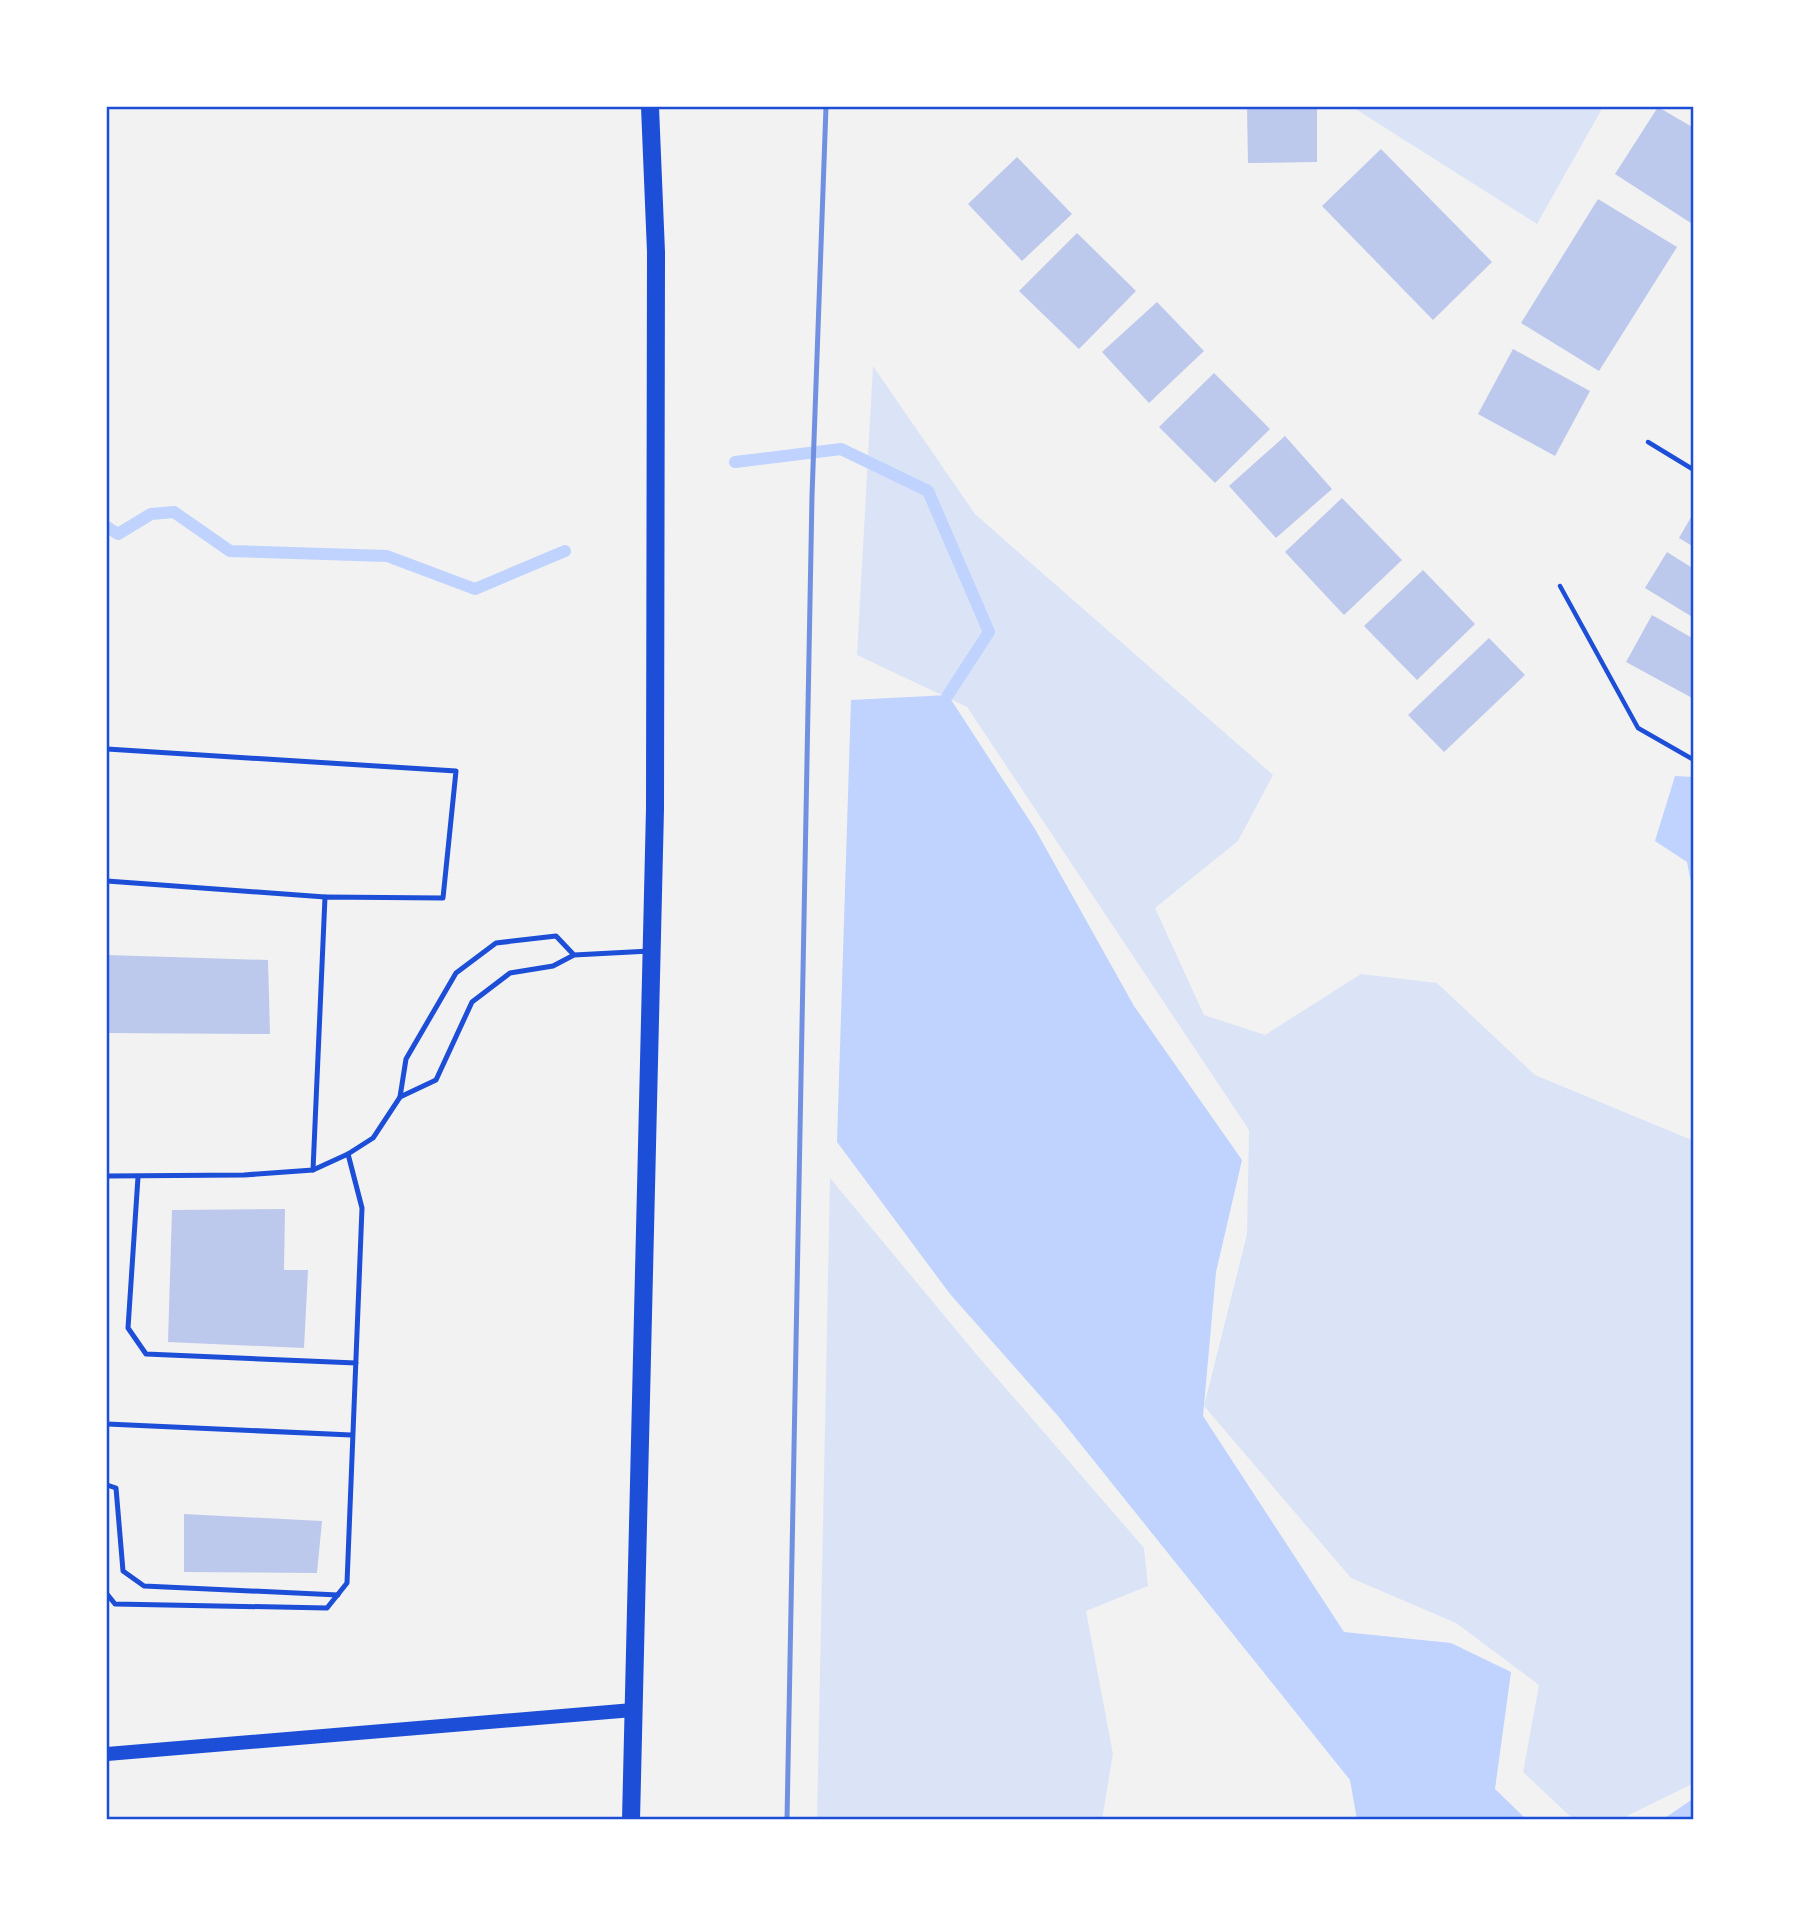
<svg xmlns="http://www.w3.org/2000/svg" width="1801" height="1927" viewBox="0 0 1801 1927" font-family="Karla,sans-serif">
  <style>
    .green { fill: #dbe4f7 }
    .water { fill: #bfd3fe }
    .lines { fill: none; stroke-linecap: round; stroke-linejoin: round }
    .stream { stroke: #bfd3fe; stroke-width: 12 }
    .building { fill: #bdc9ec }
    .path { stroke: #1d4ed8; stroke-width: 4.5 }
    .service { stroke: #1d4ed8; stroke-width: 5 }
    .secondary { stroke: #1d4ed8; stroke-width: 14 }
    .primary { stroke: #1d4ed8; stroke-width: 18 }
    .rail { stroke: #7290e2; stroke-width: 5 }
    .neatline { fill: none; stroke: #1d4ed8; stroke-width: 2.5 }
  </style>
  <rect width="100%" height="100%" fill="#f2f2f2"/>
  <g class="green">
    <polygon points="1357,107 1603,107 1537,224 1357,110"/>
    <polygon points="873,366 975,514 1273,775 1238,841 1155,908 1204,1015 1265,1035 1361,974 1437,983 1535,1075 1694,1141 1694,1783 1619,1820 1574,1820 1523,1772 1539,1685 1456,1623 1351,1578 1204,1406 1247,1234 1249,1130 967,707 857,655"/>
    <polygon points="830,1178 977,1355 1144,1548 1148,1586 1086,1611 1113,1754 1102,1820 817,1820"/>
  </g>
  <g class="water">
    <polygon points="948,695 1035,829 1134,1006 1242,1160 1216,1272 1203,1416 1344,1632 1451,1643 1511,1672 1495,1789 1527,1820 1357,1820 1350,1780 1058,1416 950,1294 837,1142 851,700"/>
    <polygon points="1675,776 1694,777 1694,898 1687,862 1655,841"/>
    <polygon points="1694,1798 1694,1820 1662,1820"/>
  </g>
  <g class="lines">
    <g class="stream">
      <polyline points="735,462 841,449 928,491 989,632 948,695"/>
      <polyline points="107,527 118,534 151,514 174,512 230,551 387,556 475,589 565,551"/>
    </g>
  </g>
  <g class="building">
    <polygon points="1247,107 1317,107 1317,162 1248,163"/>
    <polygon points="1658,107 1694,128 1694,225 1615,174"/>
    <polygon points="1381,149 1492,262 1433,320 1322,206"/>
    <polygon points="1017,157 1072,214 1022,261 968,204"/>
    <polygon points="1598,199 1677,247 1599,371 1521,323"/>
    <polygon points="1077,233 1136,291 1079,349 1019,291"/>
    <polygon points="1157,302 1204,351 1149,403 1102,352"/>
    <polygon points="1513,349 1590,391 1555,456 1478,414"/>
    <polygon points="1214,373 1270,429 1215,483 1159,427"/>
    <polygon points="1285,436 1332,489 1276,538 1229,486"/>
    <polygon points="1342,498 1402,560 1344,615 1285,552"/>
    <polygon points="1694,512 1694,547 1679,538"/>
    <polygon points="1667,552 1694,569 1694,618 1645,588"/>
    <polygon points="1423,570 1475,624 1417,680 1364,626"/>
    <polygon points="1652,615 1694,639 1694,699 1626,662"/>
    <polygon points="1489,638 1525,675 1444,752 1408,715"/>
    <polygon points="107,955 268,960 270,1034 107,1033"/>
    <polygon points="285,1209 284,1270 308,1270 304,1348 168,1342 172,1210"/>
    <polygon points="184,1514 322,1521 317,1573 184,1572"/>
  </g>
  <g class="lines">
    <g class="path">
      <polyline points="1648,442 1694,470"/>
      <polyline points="1560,586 1638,728 1694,760"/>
    </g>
    <g class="service">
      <polyline points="107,749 456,771 443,898 325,897 313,1170"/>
      <polyline points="107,881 325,897"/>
      <polyline points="574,955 556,936 496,943 456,973 406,1059 400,1097 436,1080 472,1002 510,973 553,966 574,955 650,951"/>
      <polyline points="107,1176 244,1175 313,1170 348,1154 373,1138 400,1097"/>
      <polyline points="138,1177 128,1328 146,1354 356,1363"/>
      <polyline points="107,1424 351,1435"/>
      <polyline points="107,1485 116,1488 123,1571 144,1586 338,1595"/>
      <polyline points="107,1594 115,1604 327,1608 347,1583 362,1208 348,1154"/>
    </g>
    <polyline class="secondary" points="107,1754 633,1710"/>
    <polyline class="primary" points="631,1820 655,809 656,252 650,107"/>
    <polyline class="rail" points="787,1820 812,496 826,107"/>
  </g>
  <rect width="1801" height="1927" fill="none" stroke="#ffffff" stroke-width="217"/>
  <rect x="108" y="108" width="1584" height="1710" class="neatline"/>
</svg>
